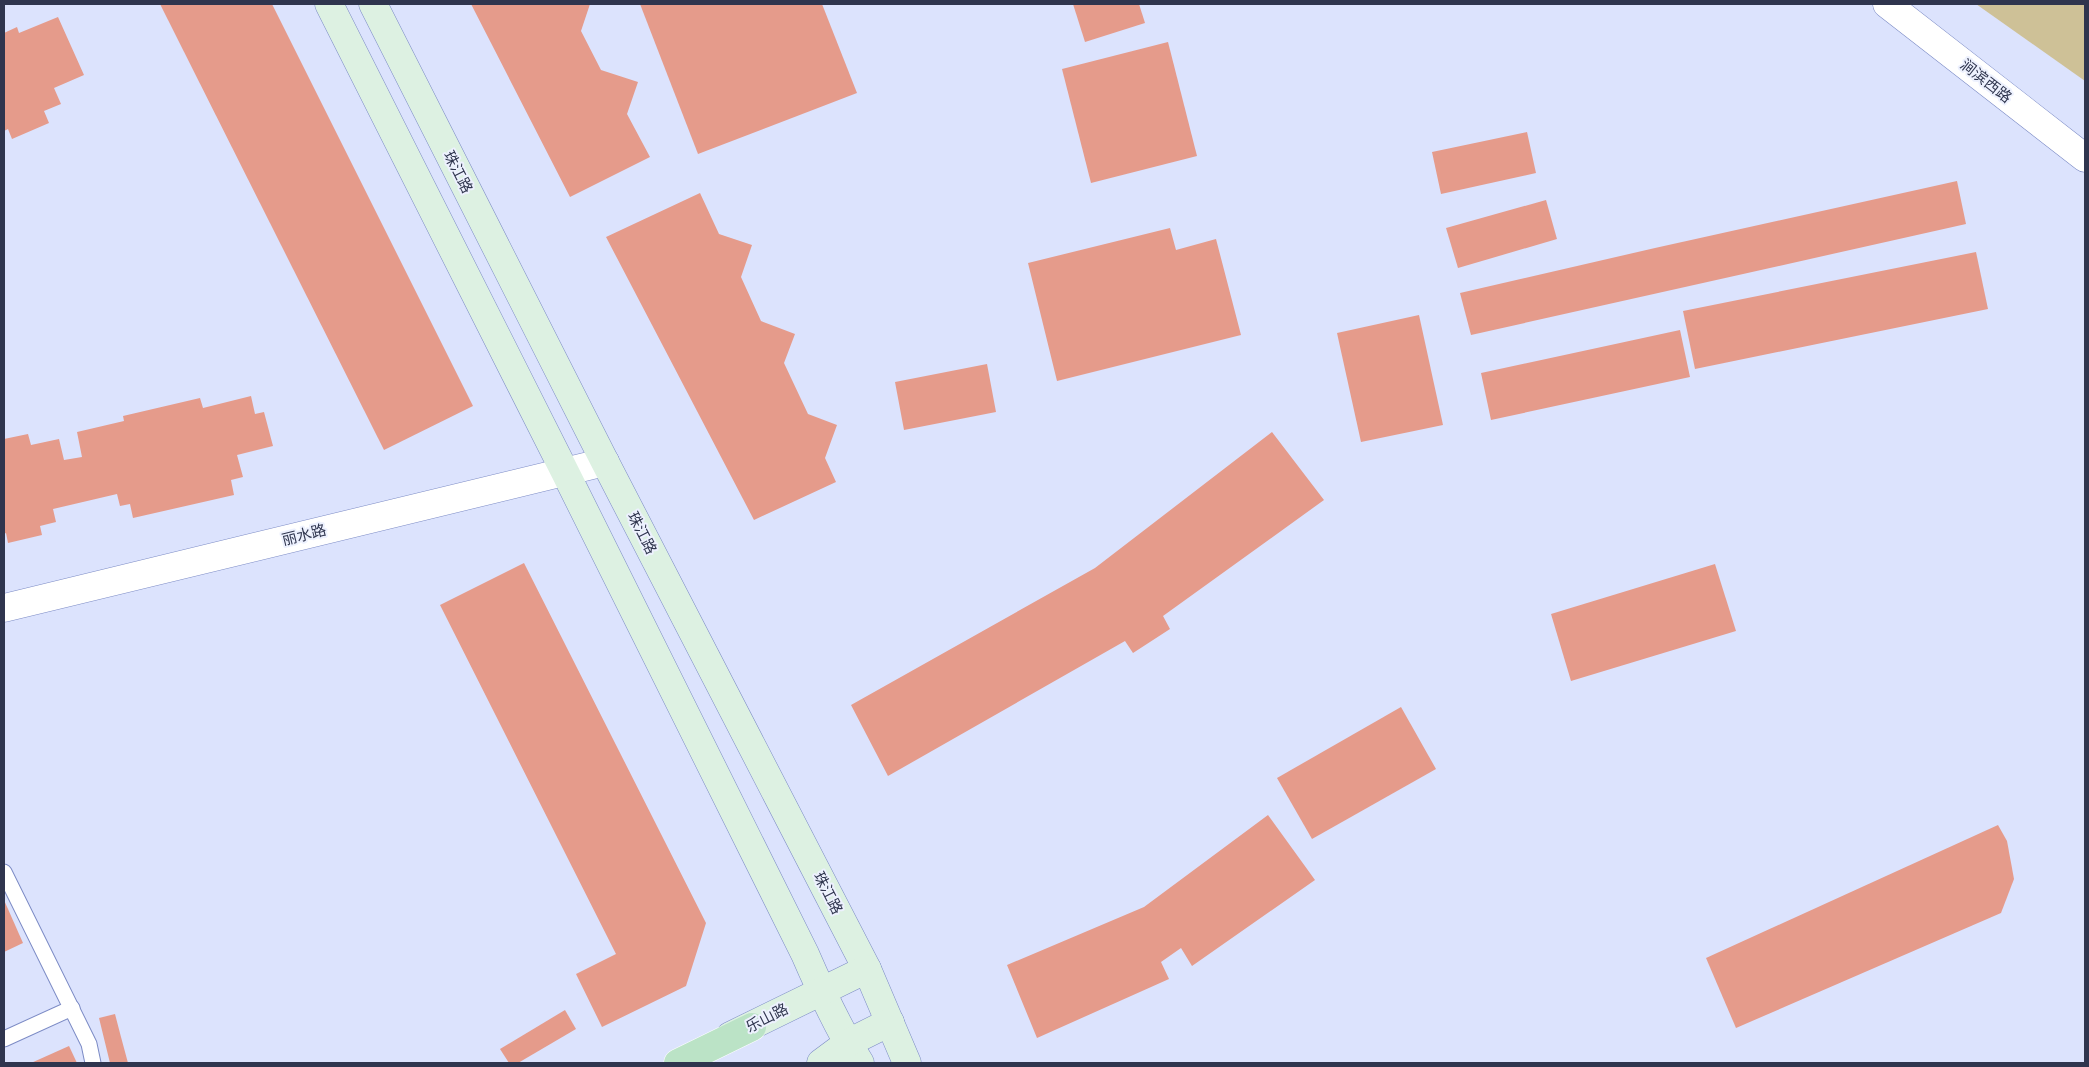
<svg xmlns="http://www.w3.org/2000/svg" width="2089" height="1067" viewBox="0 0 2089 1067" font-family="Figtree,'Noto Sans SC',sans-serif">
  <style>
    .green { fill: #cec197 }
    .building { fill: #e59b8b }
    .lines { fill: none; stroke-linecap: round; stroke-linejoin: round }
    .service-casing { stroke: #7c8bc5; stroke-width: 17 }
    .minor-casing { stroke: #7c8bc5; stroke-width: 29 }
    .secondary-casing { stroke: #7c8bc5; stroke-width: 29 }
    .primary-casing { stroke: #fff; stroke-width: 29 }
    .service { stroke: #fff; stroke-width: 15 }
    .minor { stroke: #fff; stroke-width: 28 }
    .secondary { stroke: #ddf1e2; stroke-width: 28 }
    .primary { stroke: #bbe3c6; stroke-width: 28 }
    .labels { text-anchor: middle; stroke-width: 4; stroke-linejoin: round; paint-order: stroke }
    .street-label { font-size: 15px; fill: #2f354e; stroke: #edf1fe }
  </style>
  <rect width="100%" height="100%" fill="#dce3fd"/>
  <polygon class="green" points="1976,4 2085,4 2085,81"/>
  <g class="building">
    <polygon points="160,4 272,4 473,406 384,450"/>
    <polygon points="471,4 590,4 581,31 601,70 638,82 627,114 650,157 570,197"/>
    <polygon points="640,4 822,4 857,93 698,154"/>
    <polygon points="1073,4 1139,4 1145,23 1085,42"/>
    <polygon points="58,17 84,75 54,88 61,104 44,111 49,123 12,139 8,129 4,131 4,33 17,27 19,33"/>
    <polygon points="1168,42 1197,156 1091,183 1062,69"/>
    <polygon points="1527,132 1536,173 1441,194 1432,152"/>
    <polygon points="1957,181 1966,224 1471,335 1460,293 1655,248"/>
    <polygon points="700,193 719,234 752,245 741,277 761,321 795,334 784,363 808,414 837,425 825,458 836,482 754,520 606,237"/>
    <polygon points="1546,200 1557,239 1458,268 1446,228"/>
    <polygon points="1170,228 1176,250 1216,239 1241,335 1057,381 1028,263"/>
    <polygon points="1976,252 1988,309 1695,369 1683,311"/>
    <polygon points="1419,315 1443,425 1361,442 1337,333"/>
    <polygon points="1680,330 1690,377 1491,420 1481,373"/>
    <polygon points="987,364 996,412 904,430 895,382"/>
    <polygon points="251,396 255,414 264,412 273,446 237,455 243,477 231,480 234,495 133,518 130,504 120,506 117,494 53,509 56,522 40,526 42,535 8,543 6,533 4,534 4,439 28,434 31,445 59,439 64,460 82,457 77,432 124,421 123,416 200,398 203,408"/>
    <polygon points="1272,432 1324,500 1163,616 1170,629 1133,653 1125,641 888,776 851,705 1095,568"/>
    <polygon points="524,563 706,923 686,986 602,1027 576,974 616,954 440,605"/>
    <polygon points="1715,564 1736,631 1571,681 1551,614"/>
    <polygon points="1401,707 1436,769 1312,839 1277,778"/>
    <polygon points="1268,815 1315,880 1192,966 1181,948 1161,962 1169,979 1037,1038 1007,965 1144,907"/>
    <polygon points="1998,825 2007,841 2014,879 2001,913 1736,1028 1706,958"/>
    <polygon points="4,900 23,943 4,952"/>
    <polygon points="565,1010 576,1029 518,1063 509,1063 500,1049"/>
    <polygon points="115,1014 121,1037 128,1063 110,1063 99,1018"/>
    <polygon points="69,1046 77,1063 31,1063"/>
  </g>
  <g class="lines">
    <defs>
      <g id="service">
        <polyline points="4,872 89,1044 93,1063"/>
        <polyline points="4,1039 72,1008"/>
      </g>
      <g id="minor">
        <polyline points="1887,4 2085,158"/>
        <polyline points="4,608 605,462"/>
      </g>
      <g id="secondary">
        <path d="M329,4L565,472L805,954C821,991 838,1028 860,1063"/>
        <polyline points="373,4 605,462 867,969 907,1063"/>
        <polyline points="730,1036 867,969"/>
        <polyline points="821,1063 848,1043 890,1022"/>
      </g>
      <polyline id="primary" points="678,1063 752,1027"/>
    </defs>
    <use href="#service" class="service-casing"/>
    <use href="#minor" class="minor-casing"/>
    <use href="#secondary" class="secondary-casing"/>
    <use href="#primary" class="primary-casing"/>
    <use href="#service" class="service"/>
    <use href="#minor" class="minor"/>
    <use href="#secondary" class="secondary"/>
    <use href="#primary" class="primary"/>
  </g>
  <g class="labels">
    <g class="street-label">
      <text transform="translate(1986 81) rotate(38)" y="5">涧滨西路</text>
      <text transform="translate(458 172) rotate(63)" y="5">珠江路</text>
      <text transform="translate(642 533) rotate(63)" y="5">珠江路</text>
      <text transform="translate(304 535) rotate(-14)" y="5">丽水路</text>
      <text transform="translate(828 893) rotate(63)" y="5">珠江路</text>
      <text transform="translate(767 1018) rotate(-27)" y="5">乐山路</text>
    </g>
  </g>
  <rect width="2089" height="1067" fill="none" stroke="#2f354e" stroke-width="10"/>
</svg>
